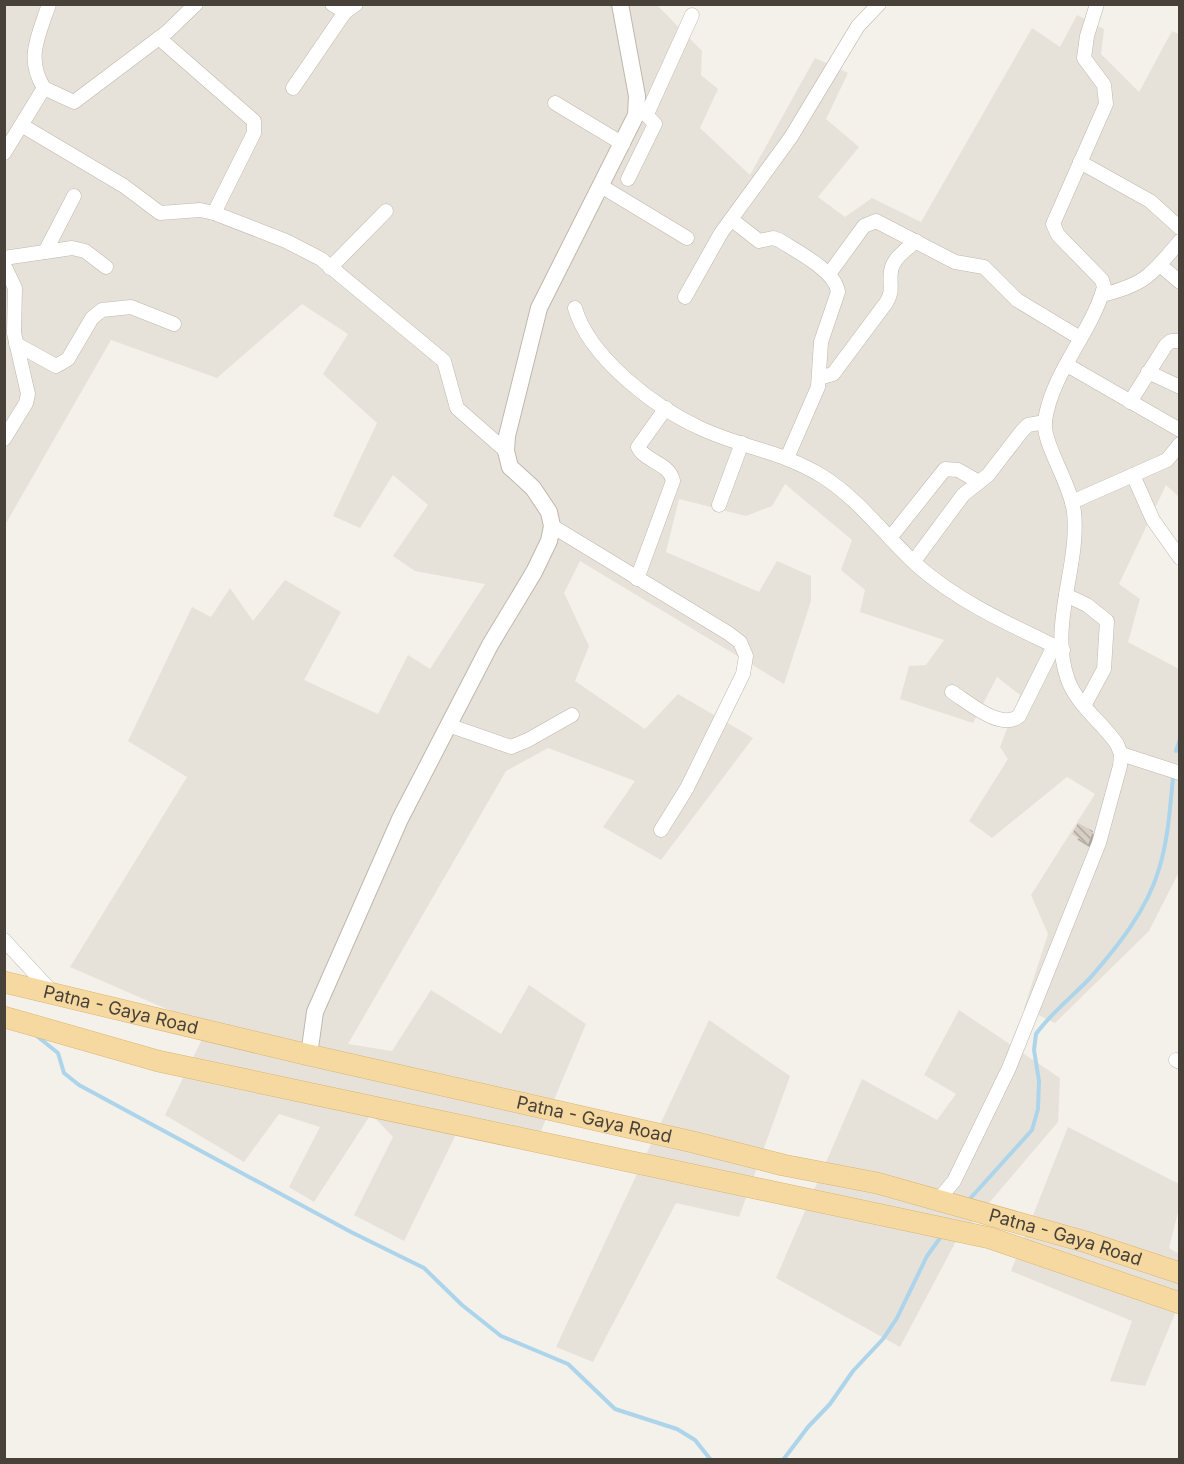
<svg xmlns="http://www.w3.org/2000/svg" width="1184" height="1464" viewBox="0 0 1184 1464" font-family="Inter,sans-serif">
  <style>
    .residential { fill: #e7e2d9 }
    .lines { fill: none; stroke-linecap: round; stroke-linejoin: round }
    .stream { stroke: #acd5eb; stroke-width: 4 }
    .building { fill: url(#building-back-hatch); filter: url(#shadow) }
    .minor-casing { stroke: #bfb7ad; stroke-width: 15 }
    .tertiary-casing { stroke: #bfb7ad; stroke-width: 18 }
    .primary-casing { stroke: #dab572; stroke-width: 22 }
    .minor { stroke: #fff; stroke-width: 14 }
    .tertiary { stroke: #fff; stroke-width: 16 }
    .primary { stroke: #f6d9a1; stroke-width: 21 }
    .labels { text-anchor: middle; stroke-width: 6; stroke-linejoin: round; paint-order: stroke }
    .street-label { font-size: 18px; fill: #474139; stroke: #fff }
  </style>
  <defs>
    <pattern id="building-back-hatch" width="6" height="6" patternUnits="userSpaceOnUse" patternTransform="scale(1.5)"><rect width="6" height="6" fill="#d7cec3"/><path d="M-1 5l2 2M0 0l6 6M5-1l2 2" fill="none" stroke="#b0a99f"/></pattern>
    <filter id="shadow"><feDropShadow dx="5.5" dy="5.5" stdDeviation="0" flood-color="#0004"/></filter>
  </defs>
  <rect width="100%" height="100%" fill="#f4f0ea"/>
  <g class="residential">
    <polygon points="5,5 657,5 702,51 701,75 718,89 700,128 750,175 815,58 848,73 826,119 859,147 818,197 845,217 872,198 921,222 1032,28 1060,47 1077,15 1104,29 1101,54 1139,92 1172,31 1179,34 1179,497 1166,485 1119,584 1140,599 1128,642 1179,669 1179,872 1149,931 1055,1023 1024,1008 1048,934 1031,895 1095,794 1067,777 992,838 969,821 1008,759 1000,747 1020,695 997,677 973,723 900,699 909,666 926,665 944,640 860,612 865,590 841,570 852,540 785,484 772,506 746,516 679,499 666,552 759,592 777,561 811,576 811,601 784,684 580,561 564,593 589,646 575,681 645,729 678,694 753,738 661,860 603,827 635,781 548,748 506,771 348,1044 392,1051 431,990 501,1034 529,985 586,1024 535,1145 460,1126 404,1241 354,1215 393,1137 371,1114 314,1202 289,1187 320,1127 279,1114 244,1162 165,1115 208,1027 70,967 187,777 128,741 192,607 211,617 230,588 253,621 285,580 341,612 304,680 378,714 408,655 430,669 485,584 415,571 393,556 428,505 393,475 360,528 333,516 377,423 323,374 348,334 302,304 217,378 111,340 5,525"/>
    <polygon points="959,1010 1060,1078 1058,1122 955,1243 900,1347 776,1278 862,1079 937,1120 956,1094 924,1075"/>
    <polygon points="709,1020 790,1076 739,1217 676,1203 593,1362 556,1347"/>
    <polygon points="1068,1127 1179,1184 1179,1208 1169,1248 1179,1254 1179,1304 1145,1386 1110,1381 1132,1321 1011,1271"/>
  </g>
  <g class="lines">
    <g class="stream">
      <polyline points="1176,751 1180,739"/>
      <polyline points="38,1037 58,1053 64,1073 79,1085 351,1232 424,1268 462,1305 501,1336 568,1364 615,1409 677,1429 695,1440 711,1460"/>
      <path d="M967,1202L1032,1130L1038,1109L1039,1081L1034,1050L1036,1034C1051,1013 1072,997 1090,978C1118,946 1147,910 1159,869C1168,840 1170,808 1173,778"/>
      <polyline points="783,1460 808,1427 830,1404 853,1371 883,1339 897,1318 927,1256 943,1234"/>
    </g>
  </g>
  <polygon class="building" points="1078,823 1093,831 1088,844 1072,834"/>
  <g class="lines">
    <defs>
      <g id="minor">
        <polyline points="332,4 345,12"/>
        <polyline points="159,38 254,121 254,133 214,213"/>
        <path d="M44,88C25,58 39,35 49,4"/>
        <polyline points="293,88 345,12 356,4"/>
        <polyline points="555,103 623,144"/>
        <polyline points="647,114 692,15"/>
        <polyline points="23,126 124,186 160,213 200,210 214,213 286,241 321,259 444,361 457,408 506,451"/>
        <polyline points="4,153 44,88 74,102 167,32 196,4"/>
        <polyline points="1080,162 1150,201 1180,228"/>
        <polyline points="628,179 655,124 641,109"/>
        <polyline points="601,186 687,238"/>
        <path d="M731,219L759,241L773,238L779,240C796,251 836,271 838,292L821,342L818,387L787,458"/>
        <polyline points="45,252 74,196"/>
        <polyline points="4,258 72,248 85,251 106,267"/>
        <polyline points="4,265 15,288 14,333 28,394 26,403 4,439"/>
        <polyline points="1160,265 1180,282"/>
        <polyline points="330,268 386,211"/>
        <polyline points="829,274 864,226 876,221 955,262 984,267 1017,300 1080,338"/>
        <path d="M1102,295C1146,284 1151,275 1180,241"/>
        <polyline points="685,297 721,233 791,137 858,26 879,4"/>
        <path d="M575,308C589,357 654,407 700,428C740,447 784,452 822,476C859,499 886,537 918,566C960,603 1013,626 1063,650"/>
        <polyline points="16,344 56,366 68,359 92,318 102,310 131,307 174,324"/>
        <polyline points="1067,365 1180,430"/>
        <polyline points="1148,372 1180,387"/>
        <path d="M819,378L833,374L886,303C894,291 889,284 891,271C893,258 907,249 916,241"/>
        <polyline points="1130,402 1166,345 1171,341 1180,341"/>
        <polyline points="1133,475 1153,520 1180,558"/>
        <polyline points="1072,502 1167,460 1180,444"/>
        <polyline points="719,505 742,443"/>
        <polyline points="552,526 728,633 740,642 746,656 743,674 687,788 661,830"/>
        <polyline points="890,538 945,469 958,470 979,482"/>
        <polyline points="914,561 963,495 988,475 1022,431 1028,425 1045,422"/>
        <path d="M637,579L673,481C670,463 645,462 638,447L666,408"/>
        <polyline points="1066,595 1087,605 1107,621 1104,669 1084,706"/>
        <path d="M952,692C968,702 1001,731 1019,716L1054,646"/>
        <polyline points="448,725 511,747 528,740 572,715"/>
        <polyline points="1121,754 1180,773"/>
        <polyline points="4,940 52,992"/>
        <polyline points="1176,1060 1180,1062"/>
        <path d="M938,1200L954,1181L1009,1068L1099,843L1120,766L1121,754L1117,744C1102,722 1077,705 1068,680C1048,626 1080,566 1074,512C1071,484 1042,443 1045,421C1051,374 1092,332 1104,287L1102,280L1058,235L1053,224L1106,104L1104,85L1084,58L1087,36L1097,4"/>
      </g>
      <polyline id="tertiary" points="309,1055 315,1012 400,819 490,645 534,572 549,541 552,526 549,512 533,488 510,467 506,451 507,436 539,308 636,115 637,96 620,4"/>
      <g id="primary">
        <path id="s1" d="M4,982L309,1055L693,1142L783,1165L877,1183L1086,1242L1180,1273"/>
        <polyline points="4,1017 158,1061 990,1238 1180,1303"/>
      </g>
    </defs>
    <use href="#minor" class="minor-casing"/>
    <use href="#tertiary" class="tertiary-casing"/>
    <use href="#primary" class="primary-casing"/>
    <use href="#minor" class="minor"/>
    <use href="#tertiary" class="tertiary"/>
    <use href="#primary" class="primary"/>
  </g>
  <g class="labels">
    <g class="street-label">
      <text dy="6" stroke="none"><textPath href="#s1" startOffset="120">Patna - Gaya Road</textPath></text>
      <text dy="6" stroke="none"><textPath href="#s1" startOffset="606">Patna - Gaya Road</textPath></text>
      <text dy="6" stroke="none"><textPath href="#s1" startOffset="1092">Patna - Gaya Road</textPath></text>
    </g>
  </g>
  <rect width="1184" height="1464" fill="none" stroke="#474139" stroke-width="12"/>
</svg>
